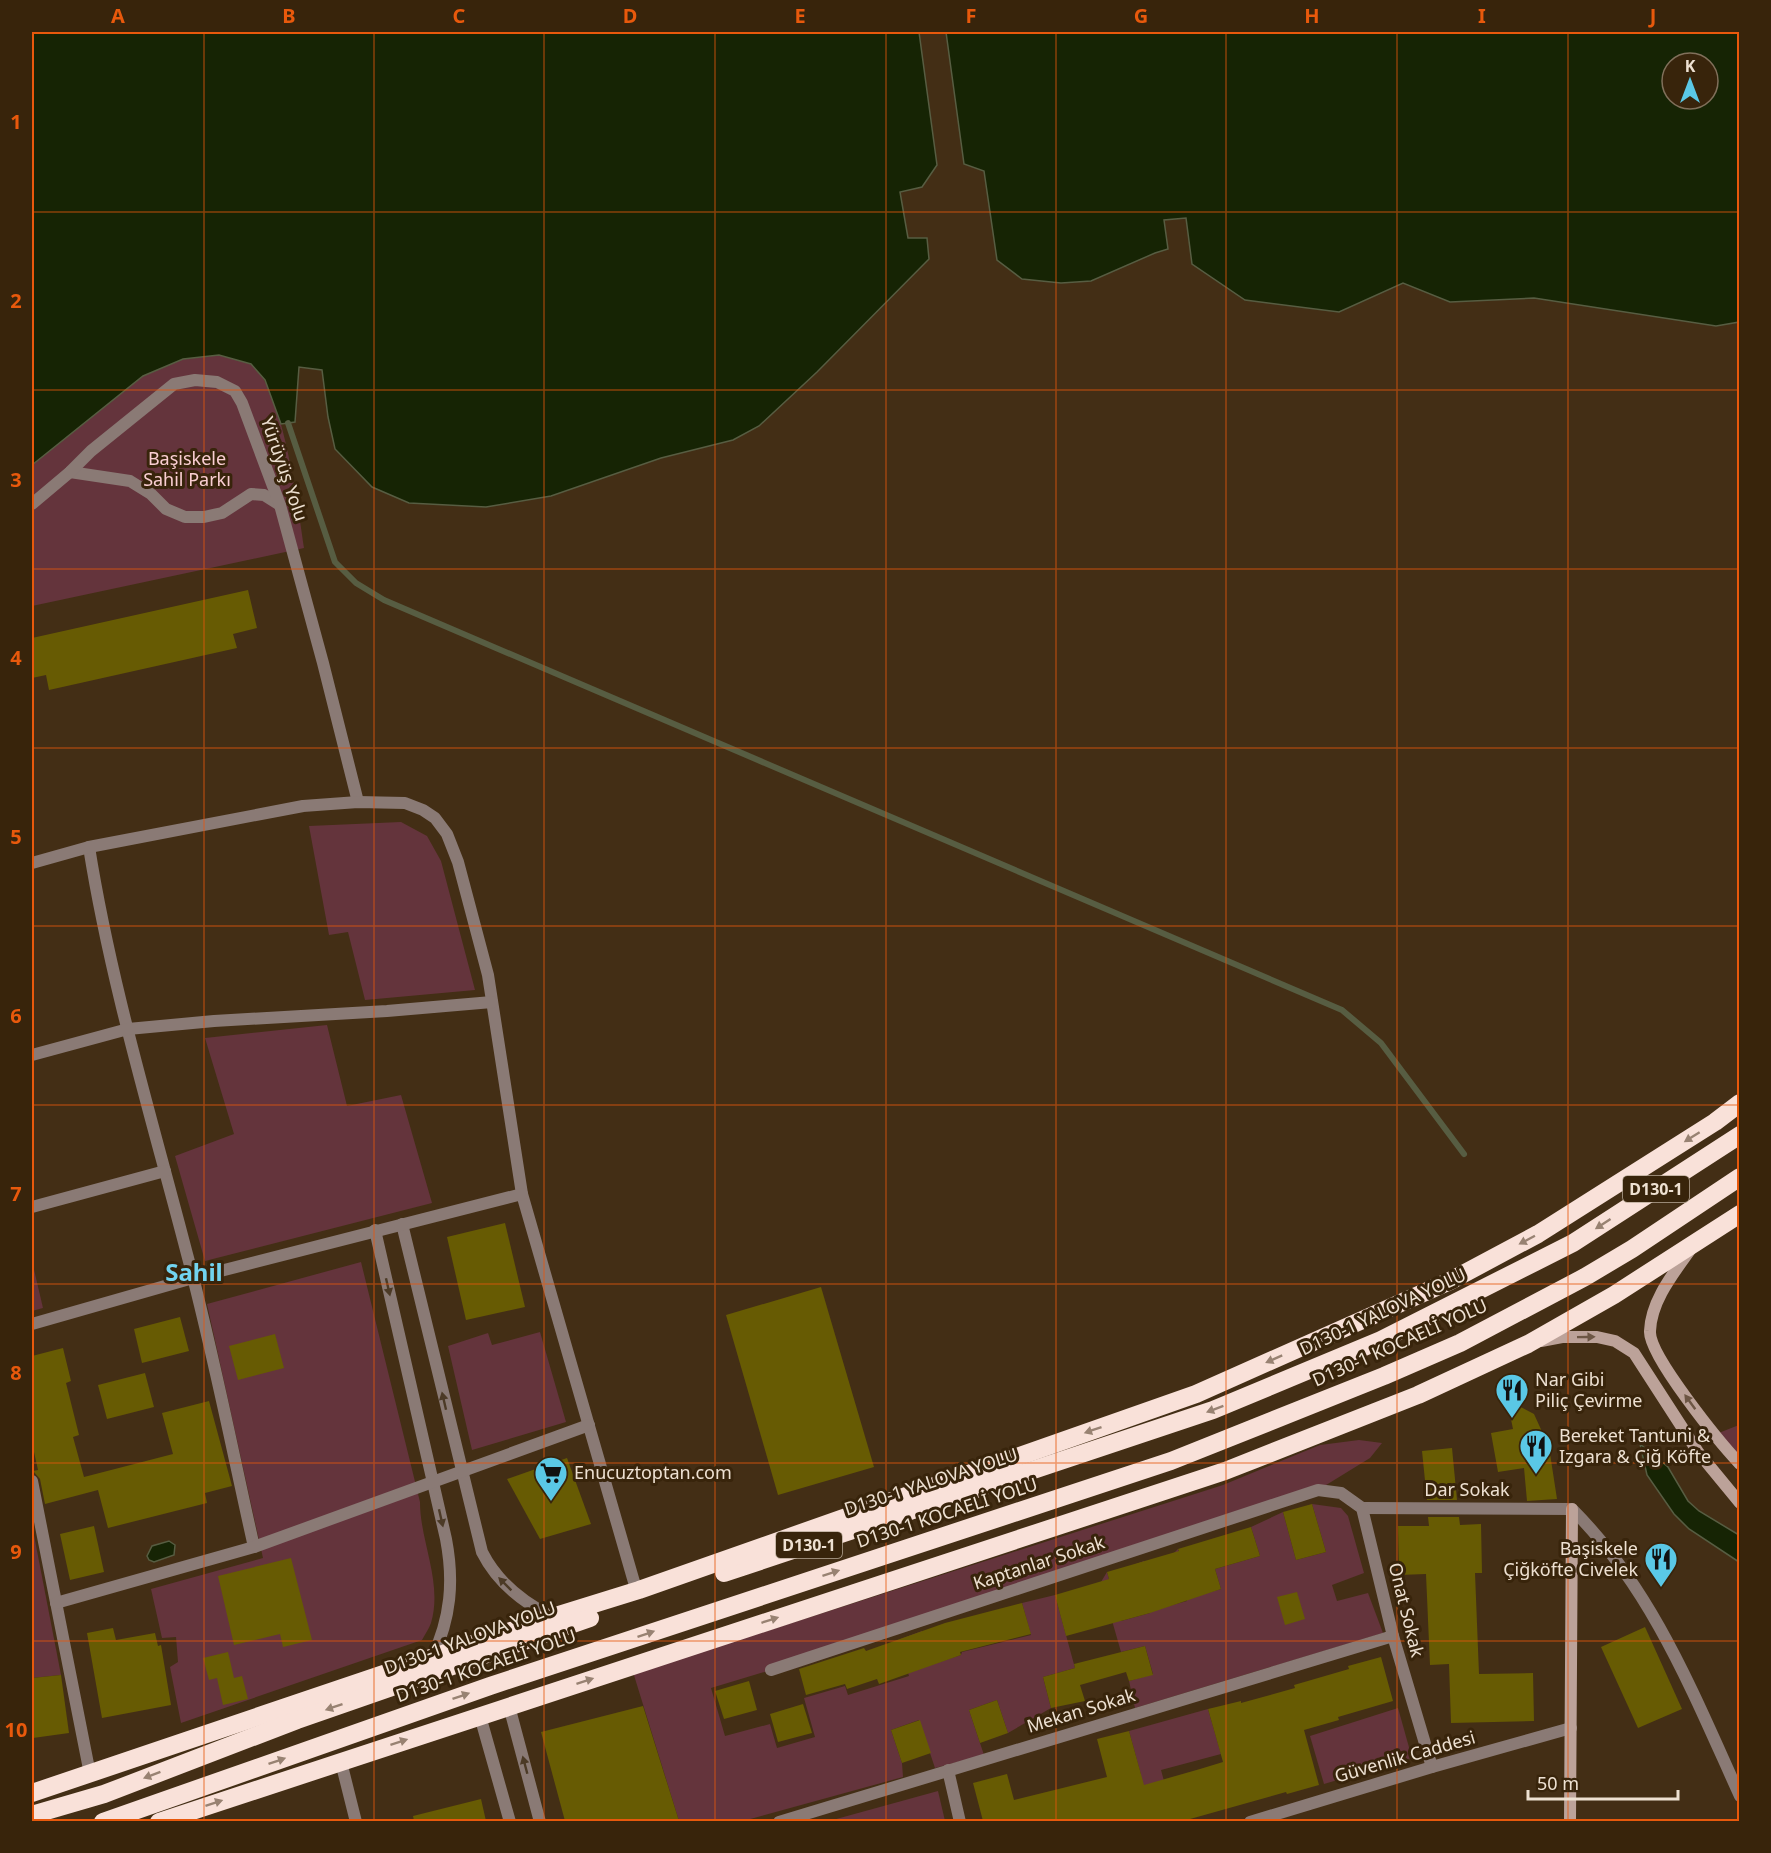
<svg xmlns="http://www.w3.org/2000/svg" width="1771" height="1853" viewBox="0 0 1771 1853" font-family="'Noto Sans',sans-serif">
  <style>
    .green { fill: #64343c }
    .water { fill: #162404; stroke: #575d42; stroke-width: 1.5; fill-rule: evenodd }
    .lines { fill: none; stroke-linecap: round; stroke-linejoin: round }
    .stream { stroke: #575d42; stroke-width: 6 }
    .building { fill: #675b03 }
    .street { stroke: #8a7a75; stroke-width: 12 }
    .secondary { stroke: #bca299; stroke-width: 12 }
    .highway { stroke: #f9e1d9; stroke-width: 18 }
    .oneway { fill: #988272 }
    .oneway2 { fill: #4c3a26 }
    .oneway3 { fill: #6d5644 }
    .grid { fill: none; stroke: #e8590c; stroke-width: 1.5; stroke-opacity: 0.55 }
    .labels { text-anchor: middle; stroke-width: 6; stroke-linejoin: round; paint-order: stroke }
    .shield { fill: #38240b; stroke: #b7a896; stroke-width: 1.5 }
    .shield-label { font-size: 16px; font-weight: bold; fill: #eee1d2 }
    .park-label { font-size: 18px; fill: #faced2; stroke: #38240b }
    .street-label { font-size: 18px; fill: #eee1d2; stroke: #38240b }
    .poi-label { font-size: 18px; fill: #eee1d2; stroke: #38240b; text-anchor: start }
    .district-label { font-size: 24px; font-weight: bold; fill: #72d4f0; stroke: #38240b }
    .neatline { fill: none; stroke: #e8590c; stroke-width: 2 }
    .grid-label { font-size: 20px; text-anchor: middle; font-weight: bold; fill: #e8590c }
  </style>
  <rect width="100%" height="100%" fill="#432e15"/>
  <g class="green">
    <path d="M219,355C229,357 242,359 250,364C283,384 298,509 304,548L32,606V465L143,376L183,359Z"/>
    <polygon points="401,822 427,836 441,861 475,990 365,1000 348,932 329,935 309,826"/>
    <polygon points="327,1025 347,1106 401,1095 432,1203 205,1261 175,1156 234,1134 205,1038"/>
    <polygon points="32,1261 43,1308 32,1311"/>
    <path d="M361,1262L420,1502C420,1542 443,1582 431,1623C429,1629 425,1634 422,1640L181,1723L170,1667L178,1662L176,1637L162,1638L151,1589L263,1558L207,1304Z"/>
    <polygon points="540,1332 566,1422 472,1450 448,1346 488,1333 492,1345"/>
    <polygon points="1739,1425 1739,1461 1716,1434"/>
    <polygon points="1359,1440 1382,1443 1370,1458 1318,1490 771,1670 711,1688 725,1736 770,1724 777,1748 815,1737 804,1698 845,1686 848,1695 909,1676 898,1640 922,1631 933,1664 961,1655 962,1652 1031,1635 1022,1603 1055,1595 1075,1668 1043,1677 1051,1708 1008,1733 997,1700 969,1710 984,1755 935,1768 919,1720 891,1730 902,1763 903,1777 743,1821 679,1821 633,1672 732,1642 1223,1485 1320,1445"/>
    <polygon points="1312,1504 1341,1508 1348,1516 1364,1573 1332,1585 1337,1601 1368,1593 1383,1633 1135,1708 1129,1681 1153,1674 1145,1646 1121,1652 1101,1582 1107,1572 1121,1621 1150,1613 1136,1564 1144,1561 1158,1609 1187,1601 1174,1553 1178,1549 1193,1597 1221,1589 1215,1569 1260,1556 1251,1527 1283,1512 1296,1560 1326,1552"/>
    <polygon points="32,1525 61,1675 32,1678"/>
    <polygon points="1398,1708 1412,1758 1324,1784 1310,1736"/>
    <polygon points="1208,1709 1221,1754 1161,1770 1175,1821 1155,1821 1145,1785 1113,1793 1141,1775 1129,1731"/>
    <polygon points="938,1791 945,1821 829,1821"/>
  </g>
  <g class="water">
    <polygon points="32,32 919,32 937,165 922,187 900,192 908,238 927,238 929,259 817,372 759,426 733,440 661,458 551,496 486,507 409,503 372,487 335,449 328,417 322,370 299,367 295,422 281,424 265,380 251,364 219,355 183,359 143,376 32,465"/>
    <path d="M946,32H1739V322L1716,326L1534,298L1450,302L1403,283L1339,312L1245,300L1192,264L1186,218L1164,220L1168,249L1155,253L1091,281L1061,283L1022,279L997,260L984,171L964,164ZM1672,63H1708V99H1672Z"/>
    <polygon points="1640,1444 1668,1467 1688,1501 1699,1511 1739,1535 1739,1562 1689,1529 1674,1514 1647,1475"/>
    <polygon points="169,1541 175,1545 174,1555 154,1562 149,1560 147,1556 152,1546"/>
  </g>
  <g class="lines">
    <polyline class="stream" points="288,423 335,562 356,583 384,600 1342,1010 1381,1043 1464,1154"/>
  </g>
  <g class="building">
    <polygon points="248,590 257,628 233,634 237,648 49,690 46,675 32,678 32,638"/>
    <polygon points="505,1223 525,1307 466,1320 447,1237"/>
    <polygon points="821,1287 874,1467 778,1495 726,1315"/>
    <polygon points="180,1317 189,1351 142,1363 134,1329"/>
    <polygon points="275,1334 284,1368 238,1380 229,1346"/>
    <polygon points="63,1348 71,1381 66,1383 79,1435 73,1437 84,1477 173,1454 162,1413 209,1401 232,1486 205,1493 207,1503 108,1528 98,1490 45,1504 40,1479 33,1471 38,1470 32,1443 32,1356"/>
    <polygon points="145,1373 154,1407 107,1419 98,1385"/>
    <polygon points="1507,1400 1534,1414 1549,1447 1557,1499 1527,1501 1524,1468 1498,1472 1491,1433 1513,1429"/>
    <polygon points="1452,1448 1457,1500 1427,1500 1422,1451"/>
    <polygon points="567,1458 591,1524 540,1539 507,1479"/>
    <polygon points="1312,1504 1326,1552 1296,1560 1283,1512"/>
    <polygon points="1428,1517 1459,1517 1460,1525 1481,1524 1482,1573 1475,1573 1479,1674 1533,1673 1534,1721 1451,1723 1449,1664 1430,1665 1426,1574 1399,1575 1398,1526 1429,1526"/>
    <polygon points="94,1526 104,1572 70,1580 60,1534"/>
    <polygon points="1251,1527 1260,1556 1215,1569 1221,1589 1150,1613 1066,1636 1055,1595 1109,1579 1107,1572 1179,1551 1178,1549"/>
    <polygon points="291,1558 312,1640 283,1647 280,1634 234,1645 218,1576"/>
    <polygon points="1297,1592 1305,1619 1285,1625 1277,1597"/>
    <polygon points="1022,1603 1031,1634 960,1652 961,1655 879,1684 877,1679 847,1689 845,1684 806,1695 799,1669 864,1648 866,1651 945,1623"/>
    <polygon points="1645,1627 1682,1709 1638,1728 1601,1647"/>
    <polygon points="113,1628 116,1640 155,1633 158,1646 161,1645 171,1705 102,1718 87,1633"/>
    <polygon points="1145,1646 1153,1675 1129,1681 1126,1672 1080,1685 1085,1701 1051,1708 1043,1677 1075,1668 1074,1664"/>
    <polygon points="228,1652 234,1678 242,1676 248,1699 223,1705 217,1678 209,1680 203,1658"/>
    <polygon points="1381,1657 1393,1701 1338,1717 1339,1720 1304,1730 1319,1785 1287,1794 1286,1792 1183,1821 983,1821 973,1783 1007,1774 1014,1800 1107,1777 1097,1739 1129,1731 1144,1785 1200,1769 1223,1762 1208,1709 1241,1701 1241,1703 1295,1688 1294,1685 1349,1669 1348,1666"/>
    <polygon points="61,1675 69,1733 33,1738 32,1678"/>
    <polygon points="749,1681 757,1710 724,1719 715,1691"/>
    <polygon points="997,1700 1008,1733 980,1743 969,1710"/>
    <polygon points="803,1704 812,1733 778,1742 770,1714"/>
    <polygon points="643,1706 679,1821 565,1821 541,1732"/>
    <polygon points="920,1720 931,1753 902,1763 891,1730"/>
    <polygon points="481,1799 486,1821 414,1821 413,1816"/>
  </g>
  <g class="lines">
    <g class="street">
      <polyline points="70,472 130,481 151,494 166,509 185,517 204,517 222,513 251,494 264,495 280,505"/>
      <polyline points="32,504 70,472 91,451 174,384 195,380 217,382 235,391 242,403 280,505 323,663 358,802"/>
      <path d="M89,847C111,985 152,1119 187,1254C213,1351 232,1449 254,1547"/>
      <polyline points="32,863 89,847 303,806 358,802 405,803 423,810 435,818 447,834 458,862 488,975 522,1194 634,1582 639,1590"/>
      <polyline points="32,1055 128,1029 214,1021 387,1011 492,1002"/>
      <polyline points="32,1207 165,1171"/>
      <path d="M402,1224L482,1552C497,1582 522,1602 552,1617"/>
      <path d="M375,1230L446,1539C454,1581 451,1618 432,1658"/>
      <polyline points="32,1324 193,1278 522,1194"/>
      <polyline points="32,1481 90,1774"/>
      <path d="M1362,1508L1572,1509C1653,1590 1693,1693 1740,1796"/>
      <polyline points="56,1603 254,1547 589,1425"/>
      <polyline points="771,1670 1318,1490 1341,1493 1362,1508 1393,1636 1432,1767"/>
      <polyline points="509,1706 540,1822"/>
      <polyline points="480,1716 510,1822"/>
      <polyline points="341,1762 356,1822"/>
      <polyline points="948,1770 960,1822"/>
      <polyline points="779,1822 1393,1636"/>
      <polyline points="1250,1822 1432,1767 1571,1728"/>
    </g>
    <g class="secondary">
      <path d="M1690,1250C1673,1274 1651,1301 1650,1331C1648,1355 1721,1444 1740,1464"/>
      <polyline points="1541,1341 1562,1337 1597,1337 1615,1341 1634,1353 1698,1452 1740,1503"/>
      <polyline points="1570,1822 1572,1509"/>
    </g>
    <g class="highway">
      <polyline points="724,1573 1213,1410 1381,1340 1573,1243 1740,1135"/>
      <polyline points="32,1793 552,1617 639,1590 1196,1394 1450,1281 1538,1234 1715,1122 1740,1103"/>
      <polyline points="32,1815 104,1794 297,1720 590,1618"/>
      <polyline points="103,1822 490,1686 1171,1461 1384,1376 1460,1343 1585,1277 1632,1249 1740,1177"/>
      <polyline points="159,1822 1225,1471 1418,1395 1528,1344 1614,1295 1740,1214"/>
    </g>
  </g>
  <defs><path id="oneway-solid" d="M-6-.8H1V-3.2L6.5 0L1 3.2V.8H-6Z" transform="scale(1.5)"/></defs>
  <g class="oneway">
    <use href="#oneway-solid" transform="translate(1692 1137) rotate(148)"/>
    <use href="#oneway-solid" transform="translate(1603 1224) rotate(147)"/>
    <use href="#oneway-solid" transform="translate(1527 1240) rotate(152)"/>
    <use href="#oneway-solid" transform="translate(1274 1359) rotate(156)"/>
    <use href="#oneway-solid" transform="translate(1215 1409) rotate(159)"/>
    <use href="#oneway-solid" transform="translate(1093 1430) rotate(161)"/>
    <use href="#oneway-solid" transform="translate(831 1573) rotate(-18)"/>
    <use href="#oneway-solid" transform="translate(770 1620) rotate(-18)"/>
    <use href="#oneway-solid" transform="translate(646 1634) rotate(-19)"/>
    <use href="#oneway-solid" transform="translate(585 1681) rotate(-18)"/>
    <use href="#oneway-solid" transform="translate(461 1696) rotate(-19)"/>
    <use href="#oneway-solid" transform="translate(334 1707) rotate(161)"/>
    <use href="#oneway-solid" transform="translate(399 1742) rotate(-18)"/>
    <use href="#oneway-solid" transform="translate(277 1761) rotate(-19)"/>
    <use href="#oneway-solid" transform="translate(152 1775) rotate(159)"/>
    <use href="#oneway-solid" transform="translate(214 1803) rotate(-18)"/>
  </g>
  <g class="oneway2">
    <use href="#oneway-solid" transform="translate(388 1287) rotate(77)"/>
    <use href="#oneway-solid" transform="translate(444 1401) rotate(-103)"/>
    <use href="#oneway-solid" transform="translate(441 1518) rotate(77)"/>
    <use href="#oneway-solid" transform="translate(505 1584) rotate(-135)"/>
    <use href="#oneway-solid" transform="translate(525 1765) rotate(-105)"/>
  </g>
  <g class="oneway3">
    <use href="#oneway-solid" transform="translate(1586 1337) rotate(-1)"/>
    <use href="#oneway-solid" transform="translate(1690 1402) rotate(-126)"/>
  </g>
  <path class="grid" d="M204,32V1822M374,32V1822M544,32V1822M715,32V1822M886,32V1822M1056,32V1822M1226,32V1822M1397,32V1822M1568,32V1822M32,212H1740M32,390H1740M32,569H1740M32,748H1740M32,926H1740M32,1105H1740M32,1284H1740M32,1463H1740M32,1641H1740"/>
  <defs>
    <symbol id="restaurant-pin" viewBox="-11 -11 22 30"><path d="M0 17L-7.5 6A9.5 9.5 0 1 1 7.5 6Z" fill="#5ac8e6" stroke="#38240b"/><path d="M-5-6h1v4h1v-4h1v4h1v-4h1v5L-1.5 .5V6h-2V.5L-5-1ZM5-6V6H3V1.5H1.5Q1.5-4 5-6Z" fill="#111"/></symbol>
    <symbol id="supermarket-pin" viewBox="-11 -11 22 30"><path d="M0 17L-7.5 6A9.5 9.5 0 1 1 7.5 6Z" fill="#5ac8e6" stroke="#38240b"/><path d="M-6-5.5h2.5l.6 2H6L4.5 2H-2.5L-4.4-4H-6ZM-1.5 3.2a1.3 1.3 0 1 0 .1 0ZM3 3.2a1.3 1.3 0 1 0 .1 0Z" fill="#111"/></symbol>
  </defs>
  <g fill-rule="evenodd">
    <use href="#restaurant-pin" x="1493" y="1371" width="38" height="52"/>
    <use href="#restaurant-pin" x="1517" y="1427" width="38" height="52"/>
    <use href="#supermarket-pin" x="532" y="1454" width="38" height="52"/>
    <use href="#restaurant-pin" x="1642" y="1540" width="38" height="52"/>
  </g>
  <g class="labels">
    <g class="shield">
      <rect x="1623" y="1176" width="66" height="26" rx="4.5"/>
      <rect x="776" y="1532" width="66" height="26" rx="4.5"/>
    </g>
    <g class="shield-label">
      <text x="1656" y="1195">D130-1</text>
      <text x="809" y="1551">D130-1</text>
    </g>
    <g class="park-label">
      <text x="187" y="465">Başiskele<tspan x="187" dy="21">Sahil Parkı</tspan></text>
    </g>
    <g class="street-label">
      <text transform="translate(284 469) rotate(71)" y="6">Yürüyüş Yolu</text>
      <text transform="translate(1383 1312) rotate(-25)" y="6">D130-1 YALOVA YOLU</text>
      <text transform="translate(1400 1343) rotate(-24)" y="6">D130-1 KOCAELİ YOLU</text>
      <text transform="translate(931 1482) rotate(-18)" y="6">D130-1 YALOVA YOLU</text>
      <text x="1467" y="1496">Dar Sokak</text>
      <text transform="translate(947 1513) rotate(-18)" y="6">D130-1 KOCAELİ YOLU</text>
      <text transform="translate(1039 1563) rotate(-18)" y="6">Kaptanlar Sokak</text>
      <text transform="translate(1406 1610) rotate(76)" y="6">Onat Sokak</text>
      <text transform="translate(470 1638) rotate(-20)" y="6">D130-1 YALOVA YOLU</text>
      <text transform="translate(486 1666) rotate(-19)" y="6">D130-1 KOCAELİ YOLU</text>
      <text transform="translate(1081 1711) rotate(-17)" y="6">Mekan Sokak</text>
      <text transform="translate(1405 1757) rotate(-16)" y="6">Güvenlik Caddesi</text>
    </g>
    <g class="poi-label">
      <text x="1535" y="1386">Nar Gibi<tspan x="1535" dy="21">Piliç Çevirme</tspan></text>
      <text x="1559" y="1442">Bereket Tantuni &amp;<tspan x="1559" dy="21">Izgara &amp; Çiğ Köfte</tspan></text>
      <text x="574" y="1479">Enucuztoptan.com</text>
      <text x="1638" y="1555" text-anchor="end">Başiskele<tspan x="1638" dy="21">Çiğköfte Civelek</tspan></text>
    </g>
    <g class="district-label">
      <text x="194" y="1281">Sahil</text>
    </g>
  </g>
  <rect width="1771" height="1853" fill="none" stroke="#38240b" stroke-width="66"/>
  <g transform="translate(1690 81)"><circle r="28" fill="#38240b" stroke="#81705b" stroke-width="1.5"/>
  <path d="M0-4.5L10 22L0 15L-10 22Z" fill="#5ac8e6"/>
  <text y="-9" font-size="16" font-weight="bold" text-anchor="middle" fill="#eee1d2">K</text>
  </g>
  <path d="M1528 1790v9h150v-9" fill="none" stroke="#eee1d2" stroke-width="3"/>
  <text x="1537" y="1790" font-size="18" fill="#eee1d2" stroke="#38240b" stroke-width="4.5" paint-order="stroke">50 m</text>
  <rect x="33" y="33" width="1705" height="1787" class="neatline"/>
  <g class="grid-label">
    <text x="118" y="23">A</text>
    <text x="289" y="23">B</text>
    <text x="459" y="23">C</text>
    <text x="630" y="23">D</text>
    <text x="800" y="23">E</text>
    <text x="971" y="23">F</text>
    <text x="1141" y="23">G</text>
    <text x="1312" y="23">H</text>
    <text x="1482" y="23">I</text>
    <text x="1653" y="23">J</text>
    <text x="16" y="129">1</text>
    <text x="16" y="308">2</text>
    <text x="16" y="487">3</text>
    <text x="16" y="665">4</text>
    <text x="16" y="844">5</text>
    <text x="16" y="1023">6</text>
    <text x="16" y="1201">7</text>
    <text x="16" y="1380">8</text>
    <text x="16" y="1559">9</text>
    <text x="16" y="1737">10</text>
  </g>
</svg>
